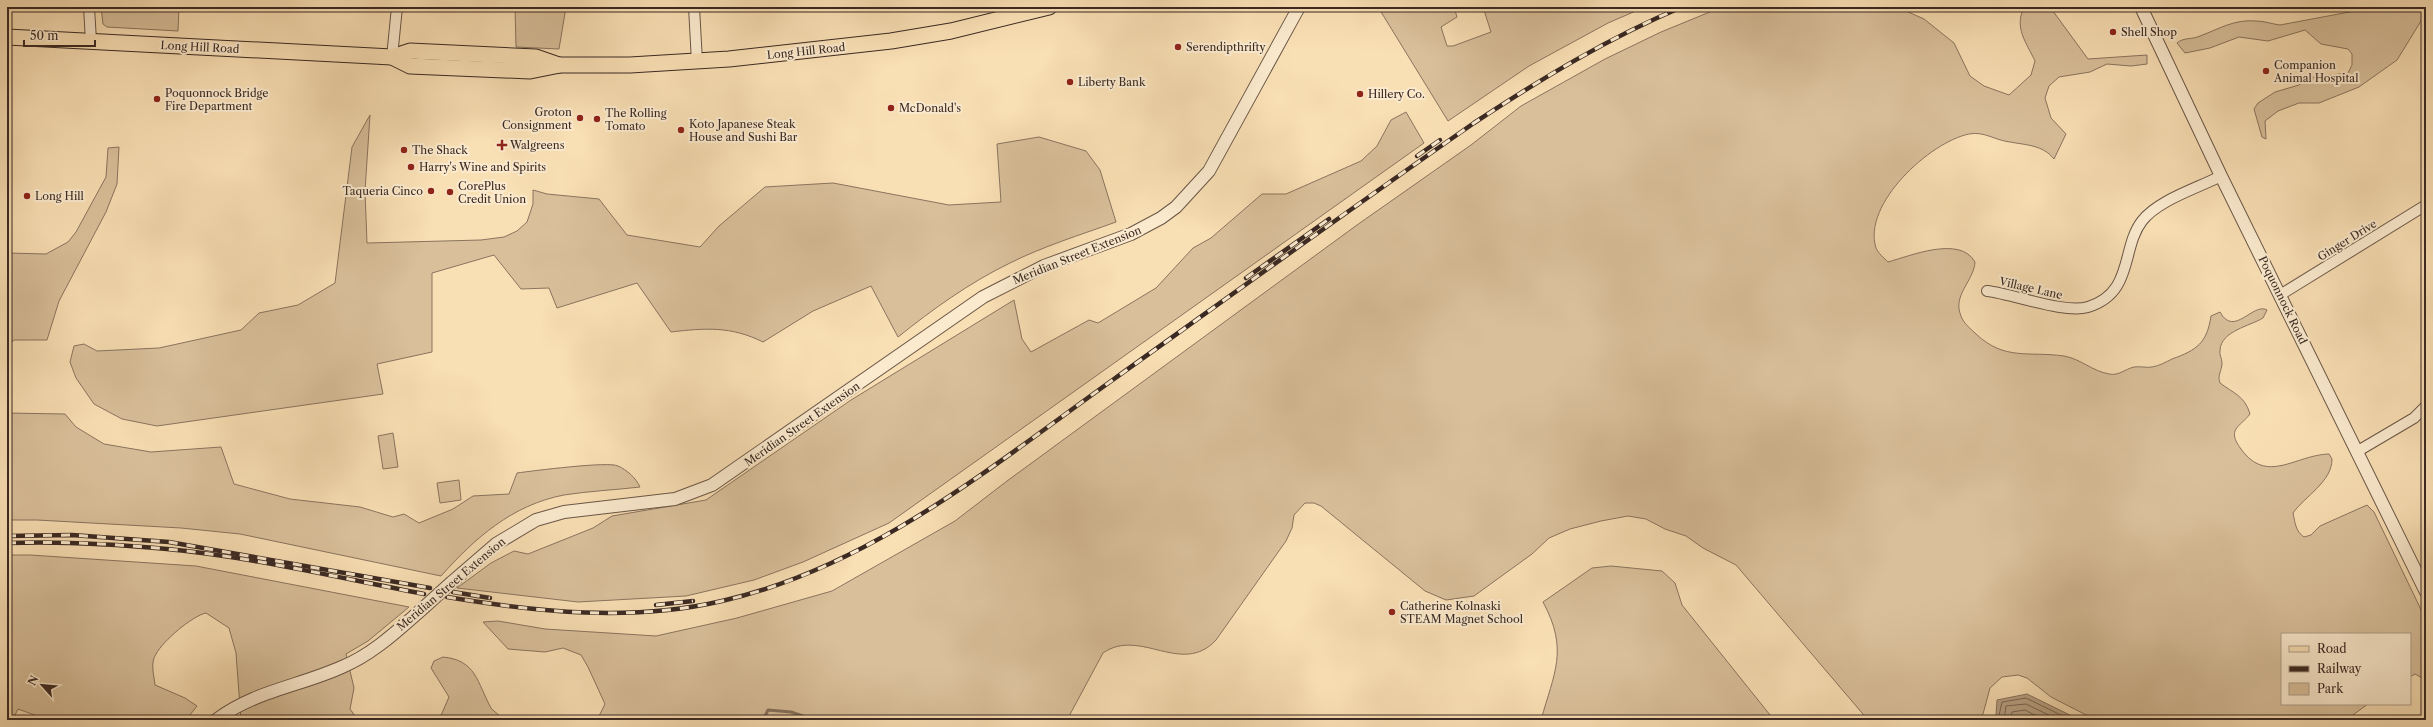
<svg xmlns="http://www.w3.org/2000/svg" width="2433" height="727" viewBox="0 0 2433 727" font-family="'Libre Caslon Text',serif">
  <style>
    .green { fill: #d9c09b; stroke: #8a745f }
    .water { fill: #b8a183; stroke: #86715d }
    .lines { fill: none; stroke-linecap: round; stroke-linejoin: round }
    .shore { stroke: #796553; stroke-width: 1 }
    .stream { stroke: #86715d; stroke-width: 3 }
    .minor-casing { stroke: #6a5647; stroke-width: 12 }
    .tertiary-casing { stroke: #6a5647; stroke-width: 14 }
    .primary-casing { stroke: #3a2923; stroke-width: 17 }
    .minor { stroke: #fbeace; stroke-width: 10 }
    .tertiary { stroke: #fbeace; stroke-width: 12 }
    .primary { stroke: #f9dfb4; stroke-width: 15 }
    .rail-casing { stroke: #3a2923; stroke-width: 4.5 }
    .rail { stroke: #fbeace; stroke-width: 3; stroke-dasharray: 9; stroke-linecap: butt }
    .tertiary-bridge-casing { stroke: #6a5647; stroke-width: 14; stroke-linecap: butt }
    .tertiary-bridge { stroke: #fbeace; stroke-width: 12 }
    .poi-dot { fill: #8f2418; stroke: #fbeace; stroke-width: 1.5 }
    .labels { text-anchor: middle; stroke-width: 4; stroke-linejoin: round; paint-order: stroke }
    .poi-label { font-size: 11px; fill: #3a2923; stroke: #fbeace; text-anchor: start }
    .street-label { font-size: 11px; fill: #3a2923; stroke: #fbeace }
  </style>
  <rect width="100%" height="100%" fill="#f9dfb4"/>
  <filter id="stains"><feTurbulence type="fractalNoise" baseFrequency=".005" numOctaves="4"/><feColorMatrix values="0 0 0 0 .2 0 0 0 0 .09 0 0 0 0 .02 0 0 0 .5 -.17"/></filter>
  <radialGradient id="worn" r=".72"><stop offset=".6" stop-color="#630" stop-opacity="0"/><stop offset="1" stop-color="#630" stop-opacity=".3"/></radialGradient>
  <g class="green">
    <polygon points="101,7 179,7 178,31 107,27 103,24"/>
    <polygon points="515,7 566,7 559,49 516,47"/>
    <polygon points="1378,7 1454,7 1457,17 1441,27 1447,46 1453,46 1491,32 1483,7 1645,7 1608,23 1529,66 1448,121"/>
    <path d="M1722,7H1897L1924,19L1954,43L1970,76L1984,86L2009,95L2031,75L2035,61C2026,42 2014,28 2024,7H2050L2088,59L2147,55V64L2131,66L2107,64L2090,72L2059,77L2049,86L2045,98L2051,118L2066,134L2054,159C2043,145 2026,145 2010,142C1994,140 1984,131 1969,134C1930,142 1862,204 1876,248C1878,253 1884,258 1888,262C1910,256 1960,235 1975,262C1974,281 1952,295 1961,316C1964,324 1970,328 1976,334C2005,361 2028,351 2064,356C2081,359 2092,371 2109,374C2119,376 2125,369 2134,367C2140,366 2146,368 2152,367C2159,366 2166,362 2172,359C2197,350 2207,343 2211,316L2220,312C2234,338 2253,302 2267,310L2263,318C2250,326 2221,331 2220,350C2219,355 2222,358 2222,363C2222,371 2217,375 2220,383C2233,393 2245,396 2250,414C2240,427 2226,429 2241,449C2267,485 2295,455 2329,454L2332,459C2332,482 2305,496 2293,513C2295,523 2296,532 2304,537L2311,535L2320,526L2367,505L2374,512L2426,620V680L2415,674L2410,677V634H2282V704H2368L2346,720H2096L2051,697L2027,678L2018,675L2002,677L1990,688L1983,714L1977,720H1868L1736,565L1703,548L1686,536L1665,529L1646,519L1628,516L1601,521L1570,529L1549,538L1532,554L1474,596L1446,600L1425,591L1321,506L1314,503H1305L1294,515L1292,528L1286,541L1216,640C1182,677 1140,627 1103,653L1067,720H597L605,704L588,667L581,655L563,648L545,652L508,649L483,622L498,621L545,629L656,636L737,618L832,591L955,521L1007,481L1357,225L1471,145L1521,106L1605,59L1661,32Z"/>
    <path d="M2376,7H2426V13L2397,60L2359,87L2319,103H2299L2278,111L2265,121L2266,139L2262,137L2254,109L2258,103L2275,92L2299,85L2307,78L2348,73L2352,65V54L2348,49L2321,44L2305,30L2268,41L2239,37L2210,48L2185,53L2177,43C2184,37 2191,40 2200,36C2219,29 2234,19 2256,21C2264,21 2272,24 2280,25Z"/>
    <polygon points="1406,112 1424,143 889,523 803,562 754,580 686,596 578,602 457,588 491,563 514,551 528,554 593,528 612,516 706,500 851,400 1014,300 1022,339 1031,352 1089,320 1098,323 1156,288 1193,248 1211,238 1262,194 1286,194 1361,161 1377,146 1391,120"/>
    <path d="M370,115L365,191L367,243L481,240L504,237L517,231L527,222L533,204V190L547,194L599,199L627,235L700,247L719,226L765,187L833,183L949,205L1001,202L997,144L1039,137L1086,151L1100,170L1116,222C1080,235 1044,246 1010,263C969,283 933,309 898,337L871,286L813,311L763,342C731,326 705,328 671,332L637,283L557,308L549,288L521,289L494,255L432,273V352L377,364L383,394L157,426L122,419L94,404L76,378L70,362L74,346L84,344L97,351L159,348L241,330L259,313L298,305L335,283L352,147Z"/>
    <polygon points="119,147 117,184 106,212 59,301 47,340 14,340 7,346 7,253 46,254 68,242 76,232 106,177 108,148"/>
    <path d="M7,413L65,414L76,427L104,444L151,452L221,447L234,484L290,499L360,507L393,517L404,514L419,523L453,509L473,496L509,494L517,473C532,471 609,461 618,466C627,470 636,478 640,487C615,490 589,491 564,495C512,505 475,538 441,576L240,534L181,528L37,520H7Z"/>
    <polygon points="393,433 398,467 383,469 378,436"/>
    <polygon points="459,480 461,500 440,503 437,483"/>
    <path d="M7,555H30L196,566L409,607L368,641L346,654L354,688L350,709L358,720H241L236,653L229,628L206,613C192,616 163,641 156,654C150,663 154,675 155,685L185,698L197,706L186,720H42L40,717L18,709L15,715L7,717Z"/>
    <path d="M1611,566L1662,571L1675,583L1682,605L1774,720H1541C1554,673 1569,650 1543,602L1592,568Z"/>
    <path d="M443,657C476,660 477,682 491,708C494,712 501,716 505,720H439L449,697L431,668L434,661Z"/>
  </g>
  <polygon class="water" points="2027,694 2080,720 1993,720 1996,715 1997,700"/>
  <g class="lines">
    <g class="shore">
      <polyline points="1998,720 2002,702 2026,698 2071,720"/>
      <polyline points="2004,720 2006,706 2026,704 2059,720"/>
      <polyline points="2010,720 2012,712 2025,710 2044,720"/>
    </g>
    <polyline class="stream" points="763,720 768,710 791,712 815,720"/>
    <defs>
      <g id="minor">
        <polyline points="89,7 91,41"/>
        <polyline points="694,7 697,62"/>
        <polyline points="392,57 397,7"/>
        <path d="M1987,291C2014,294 2064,314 2088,307C2134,293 2121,248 2142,221C2158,200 2198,188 2221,176"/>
        <polyline points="2280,295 2426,205"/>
        <polyline points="2358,451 2414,418 2426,406"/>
      </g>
      <g id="tertiary">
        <polyline points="2141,7 2221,176 2426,592"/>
        <polyline points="452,582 496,544 536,520 564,512 675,499 712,485 983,297 1044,266 1131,234 1161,218 1176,207 1209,171 1299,7"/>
        <path d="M216,720C254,691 300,686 342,667C373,654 397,631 421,610"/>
      </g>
      <g id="primary">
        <polyline points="7,37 392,57 410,51 536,57 559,65"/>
        <polyline points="392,57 410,66 530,71 560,65 630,65 729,59 891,41 951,31 1049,7"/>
      </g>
    </defs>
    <use href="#minor" class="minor-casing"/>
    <use href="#tertiary" class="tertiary-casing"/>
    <use href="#primary" class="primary-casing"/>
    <use href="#minor" class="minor"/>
    <use href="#tertiary" class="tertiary"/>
    <use href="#primary" class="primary"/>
    <defs>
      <g id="rail">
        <polyline points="1417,156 1440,140"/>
        <polyline points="1246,278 1329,219"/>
        <polyline points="7,536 72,535 169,542 430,588"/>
        <path d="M7,543C60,541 114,544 167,549C253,557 339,578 424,594"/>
        <polyline points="453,592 490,598"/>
        <path d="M447,597C538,612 631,622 722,601C871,567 992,466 1114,379C1234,293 1353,207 1474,123C1541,79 1608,38 1682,7"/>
        <polyline points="656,605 693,601"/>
      </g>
    </defs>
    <use href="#rail" class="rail-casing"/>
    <use href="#rail" class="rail"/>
    <defs>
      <polyline id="tertiary-bridge" points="421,610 452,582"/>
    </defs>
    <use href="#tertiary-bridge" class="tertiary-bridge-casing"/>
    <use href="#tertiary-bridge" class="tertiary-bridge"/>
  </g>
  <g class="poi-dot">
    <circle cx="2113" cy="32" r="4"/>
    <circle cx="1178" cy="47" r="4"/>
    <circle cx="2266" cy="71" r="4"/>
    <circle cx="1070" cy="82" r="4"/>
    <circle cx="1360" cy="94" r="4"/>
    <circle cx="157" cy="99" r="4"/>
    <circle cx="891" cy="108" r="4"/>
    <circle cx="580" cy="118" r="4"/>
    <circle cx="597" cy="119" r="4"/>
    <circle cx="681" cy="130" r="4"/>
    <path d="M500 139h4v4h4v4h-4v4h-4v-4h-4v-4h4z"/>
    <circle cx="404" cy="150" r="4"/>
    <circle cx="411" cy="167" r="4"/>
    <circle cx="431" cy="191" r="4"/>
    <circle cx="450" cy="192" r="4"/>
    <circle cx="27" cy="196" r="4"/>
    <circle cx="1392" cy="612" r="4"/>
  </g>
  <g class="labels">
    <g class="poi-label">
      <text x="2121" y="36">Shell Shop</text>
      <text x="1186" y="51">Serendipthrifty</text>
      <text x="2274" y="69">Companion<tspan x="2274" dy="13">Animal Hospital</tspan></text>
      <text x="1078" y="86">Liberty Bank</text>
      <text x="165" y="97">Poquonnock Bridge<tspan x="165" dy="13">Fire Department</tspan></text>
      <text x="1368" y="98">Hillery Co.</text>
      <text x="899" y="112">McDonald's</text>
      <text x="572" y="116" text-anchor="end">Groton<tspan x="572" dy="13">Consignment</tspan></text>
      <text x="605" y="117">The Rolling<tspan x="605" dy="13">Tomato</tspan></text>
      <text x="689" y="128">Koto Japanese Steak<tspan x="689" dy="13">House and Sushi Bar</tspan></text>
      <text x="510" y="149">Walgreens</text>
      <text x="412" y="154">The Shack</text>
      <text x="419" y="171">Harry's Wine and Spirits</text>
      <text x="458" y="190">CorePlus<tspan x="458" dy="13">Credit Union</tspan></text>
      <text x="423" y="195" text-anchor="end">Taqueria Cinco</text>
      <text x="35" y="200">Long Hill</text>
      <text x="1400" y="610">Catherine Kolnaski<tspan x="1400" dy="13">STEAM Magnet School</tspan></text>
    </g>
    <g class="street-label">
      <text transform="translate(200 47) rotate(3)" y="4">Long Hill Road</text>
      <text transform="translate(806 51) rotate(-6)" y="4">Long Hill Road</text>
      <text transform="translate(2347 240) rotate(-32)" y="4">Ginger Drive</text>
      <text transform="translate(1077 255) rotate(-22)" y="4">Meridian Street Extension</text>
      <text transform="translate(2031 288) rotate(13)" y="4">Village Lane</text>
      <text transform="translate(2283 300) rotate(64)" y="4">Poquonnock Road</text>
      <text transform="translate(802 424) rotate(-35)" y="4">Meridian Street Extension</text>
      <text transform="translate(451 584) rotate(-40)" y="4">Meridian Street Extension</text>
    </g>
  </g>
  <rect width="2433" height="727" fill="none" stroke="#f9dfb4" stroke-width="24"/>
  <rect x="8" y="8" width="2417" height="711" fill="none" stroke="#3a2923" stroke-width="2"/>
  <rect x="12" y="12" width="2409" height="703" fill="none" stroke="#3a2923"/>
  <rect x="2281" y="633" width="130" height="72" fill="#fbeace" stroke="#ae9d8a"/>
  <rect x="2289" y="646" width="20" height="6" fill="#f9dfb4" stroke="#ae9d8a"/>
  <text x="2317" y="653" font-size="12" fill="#3a2923">Road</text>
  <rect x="2289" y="666" width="20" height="6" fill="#3a2923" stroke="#ae9d8a"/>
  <text x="2317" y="673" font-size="12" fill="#3a2923">Railway</text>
  <rect x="2289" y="683" width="20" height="12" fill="#d9c09b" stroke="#ae9d8a"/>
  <text x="2317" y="693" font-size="12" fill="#3a2923">Park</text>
  <g transform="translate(42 685) rotate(297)" stroke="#fbeace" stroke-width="3" paint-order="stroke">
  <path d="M0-3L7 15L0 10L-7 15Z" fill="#3a2923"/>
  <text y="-6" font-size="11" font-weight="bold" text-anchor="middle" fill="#3a2923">N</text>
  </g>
  <path d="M24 40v6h71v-6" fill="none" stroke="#3a2923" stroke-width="2"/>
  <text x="30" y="40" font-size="12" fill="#3a2923" stroke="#fbeace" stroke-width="3" paint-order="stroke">50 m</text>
  <rect width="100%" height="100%" filter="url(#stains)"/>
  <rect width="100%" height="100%" fill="url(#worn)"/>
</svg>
